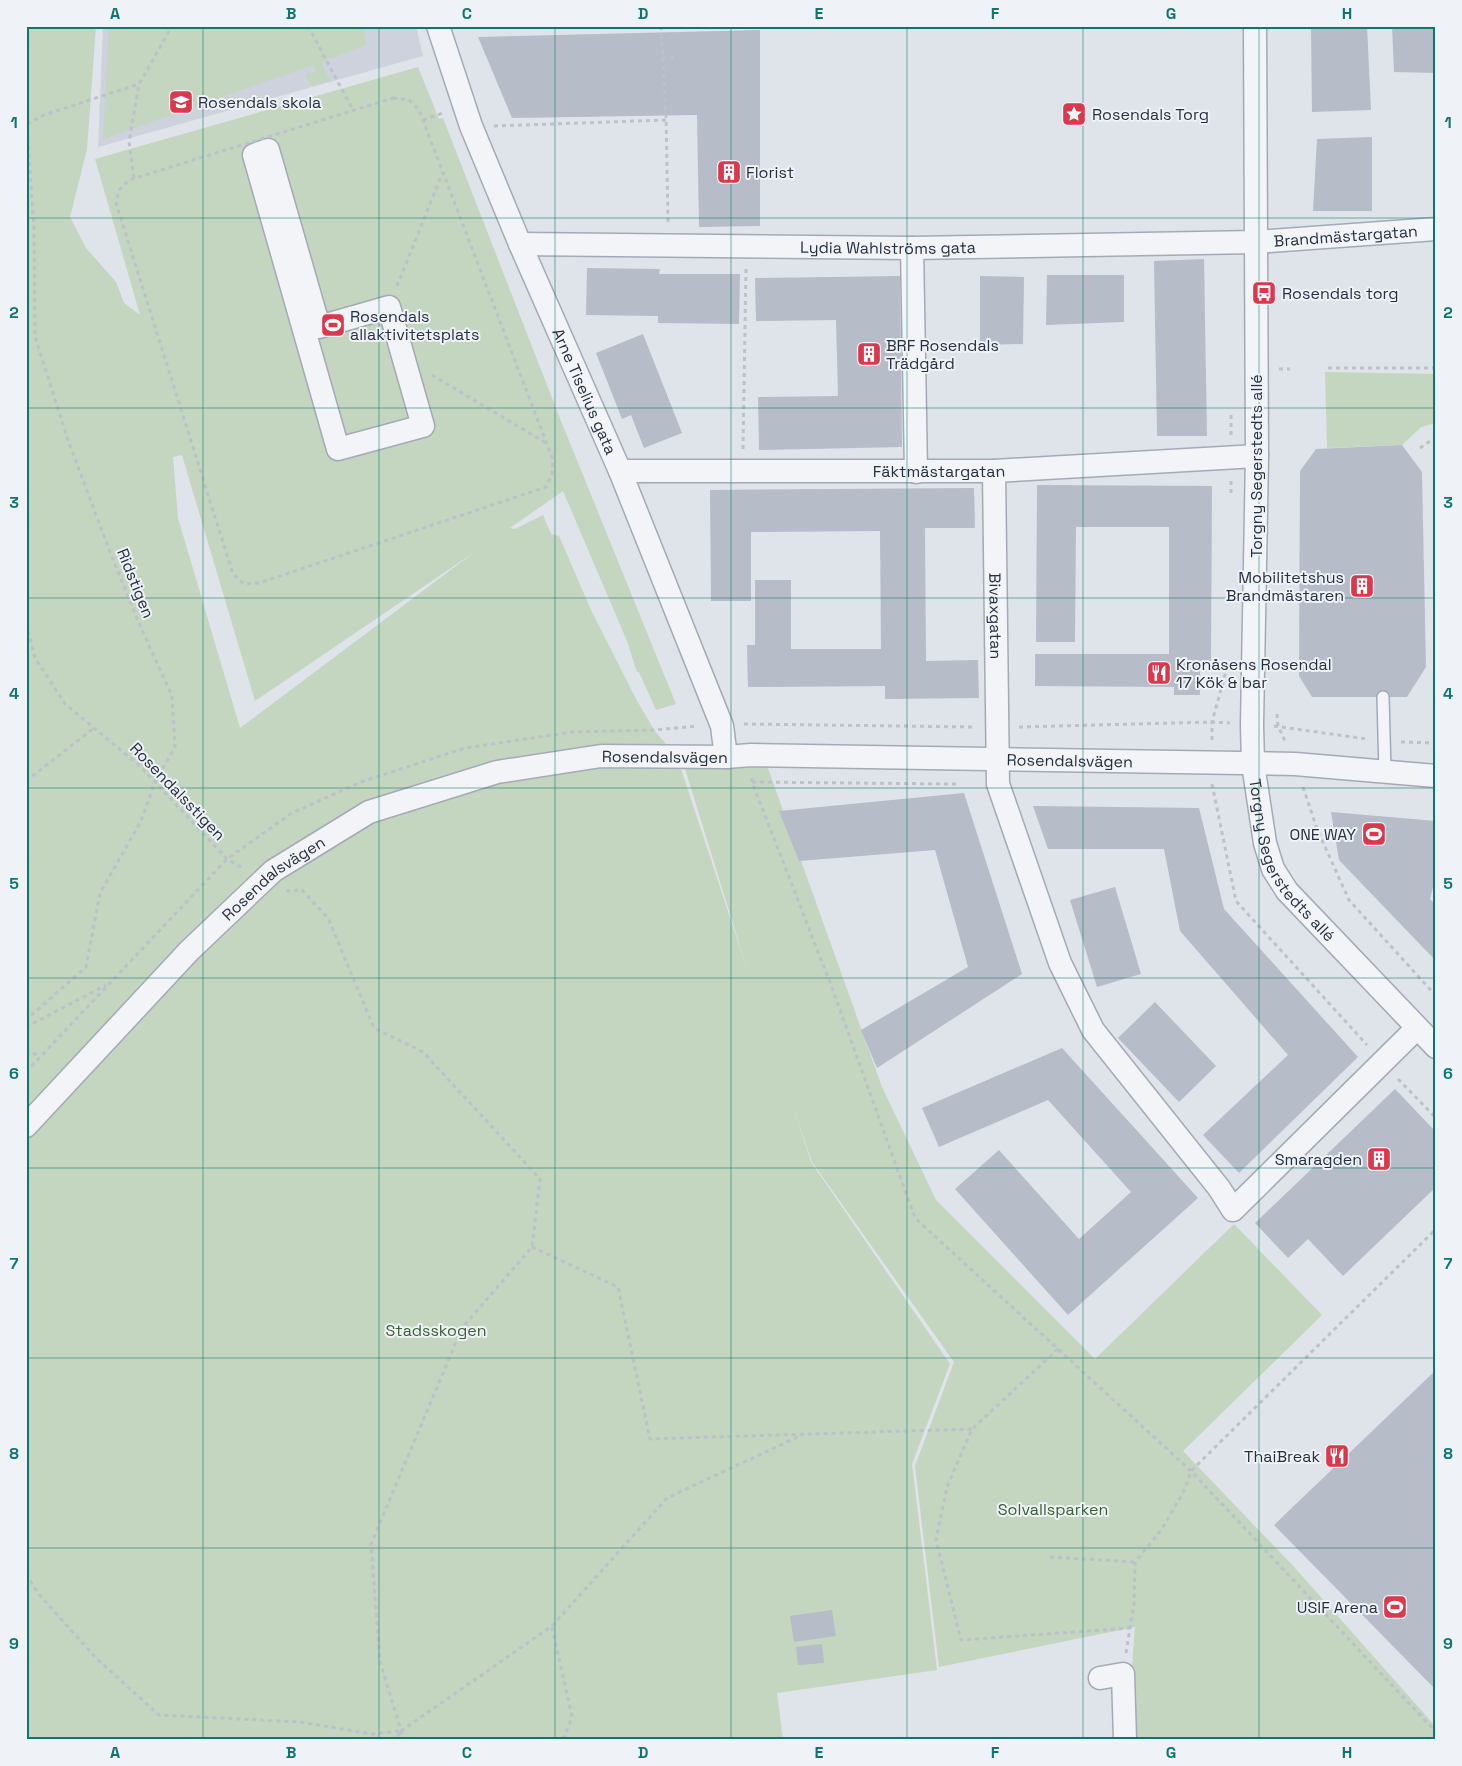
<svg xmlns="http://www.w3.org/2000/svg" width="1462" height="1766" viewBox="0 0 1462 1766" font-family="'Space Grotesk',sans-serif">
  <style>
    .built { fill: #cdd2dc }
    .green { fill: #c4d5c0; fill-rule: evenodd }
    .building { fill: #b6bcc8 }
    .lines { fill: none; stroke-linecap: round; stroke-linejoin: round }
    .lane-casing { stroke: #a4aab5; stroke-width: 14 }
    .street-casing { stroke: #a4aab5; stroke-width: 25 }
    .path { stroke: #bdc1c9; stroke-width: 3; stroke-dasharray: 4 4; stroke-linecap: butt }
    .lane { stroke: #f2f4f8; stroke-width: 11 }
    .street { stroke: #f2f4f8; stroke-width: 22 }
    .grid { fill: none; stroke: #0f766e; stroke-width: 1; stroke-opacity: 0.55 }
    .labels { text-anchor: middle; stroke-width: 4; stroke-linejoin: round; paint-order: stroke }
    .poi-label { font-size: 16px; fill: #263043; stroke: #eff2f7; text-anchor: start }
    .street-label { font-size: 16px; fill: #263043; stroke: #eff2f7 }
    .park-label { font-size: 16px; fill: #3a6032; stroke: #eff2f7 }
    .neatline { fill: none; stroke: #0f766e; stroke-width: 2 }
    .grid-label { font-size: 16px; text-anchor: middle; font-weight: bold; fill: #0f766e }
  </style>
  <rect width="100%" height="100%" fill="#dfe3ea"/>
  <polygon class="built" points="103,26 416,26 423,56 98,147"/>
  <g class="green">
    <path d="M26,26H96L87,149L70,217L86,248L116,282L124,303L140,315L95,159L418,67L439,119L443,118L561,421L676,704L656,710L639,672H637L627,641L563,491L510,528L515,529L543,515L551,534L559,536L591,610L636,699L654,730L677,757L748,972L682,759L765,760L882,1087L936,1200L1095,1359L1234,1224L1322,1315L1183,1451L1296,1569L1436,1727V1740H1132L1130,1693L1135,1627L939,1667L915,1466L954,1362L812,1162L793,1106L811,1162L950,1364L912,1464L937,1670L777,1693L783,1740H26ZM182,455L255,701L476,551L240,728L178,518L173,457Z"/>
    <polygon points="109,26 362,26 367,45 321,62 330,81 310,86 306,74 316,71 313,65 103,139"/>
    <polygon points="1325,372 1436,374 1436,423 1421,427 1402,445 1327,448"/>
  </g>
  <g class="building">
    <polygon points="1311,26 1367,26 1371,110 1312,112"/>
    <polygon points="1392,26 1436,26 1436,73 1394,72"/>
    <polygon points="760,30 760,226 699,227 697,115 512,118 478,37"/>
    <polygon points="1372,137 1372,211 1313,211 1317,139"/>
    <polygon points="1204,259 1207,436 1157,436 1154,261"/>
    <polygon points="587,268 660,269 659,274 740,274 739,324 658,323 658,316 586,315"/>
    <polygon points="1047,275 1124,275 1124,322 1046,325"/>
    <polygon points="900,276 902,447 759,450 758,397 838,396 836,320 756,321 755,278"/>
    <polygon points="980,276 1024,277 1023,344 980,345"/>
    <polygon points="643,334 682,433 644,448 631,415 622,419 596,353"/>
    <polygon points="1402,445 1422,472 1426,667 1407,697 1312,697 1299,676 1300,471 1316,449"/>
    <polygon points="1037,485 1212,486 1211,662 1200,661 1200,695 1174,695 1174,687 1035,686 1035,654 1169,654 1169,527 1076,527 1075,642 1036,642"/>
    <polygon points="974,488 975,528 925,528 926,661 978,660 979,698 885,699 885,686 748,687 747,645 755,645 755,580 791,580 791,649 881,649 880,531 751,532 751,601 711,601 710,490"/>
    <polygon points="964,793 1022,974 877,1068 861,1030 968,967 935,850 799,861 779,811"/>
    <polygon points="1033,806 1199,808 1224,909 1358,1057 1239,1173 1203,1135 1288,1055 1180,931 1164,849 1048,849"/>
    <polygon points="1331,812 1436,821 1436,883 1434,883 1430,899 1436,905 1436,961 1339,860"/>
    <polygon points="1115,887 1141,974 1097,987 1070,900"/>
    <polygon points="1155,1002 1216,1066 1179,1102 1118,1038"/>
    <polygon points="1062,1048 1198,1198 1068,1315 955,1189 999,1150 1079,1239 1131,1192 1048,1100 939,1147 922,1108"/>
    <polygon points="1395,1089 1436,1132 1436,1187 1343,1276 1308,1239 1288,1258 1255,1223"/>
    <polygon points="1436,1370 1436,1690 1274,1525"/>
    <polygon points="832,1610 836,1636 794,1642 790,1616"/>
    <polygon points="822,1644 824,1663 798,1665 796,1647"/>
  </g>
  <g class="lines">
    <defs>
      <polyline id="lane" points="1383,697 1385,772"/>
      <g id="street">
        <path id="s1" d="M438,26L471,126L520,244L620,471L722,726L726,757"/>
        <path id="s2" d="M1255,26L1257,456L1252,725L1253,764L1265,843L1273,869L1287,891L1436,1047"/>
        <polygon points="268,150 319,327 389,307 423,426 338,449 254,155"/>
        <path id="s3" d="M520,244L912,248L1256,242L1436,229"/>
        <polyline points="912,248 916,472"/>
        <path id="s4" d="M620,471H994L1257,456"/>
        <path id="s5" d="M994,471L998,784L1060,963L1093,1030L1219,1188L1233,1210L1417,1028"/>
        <path id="s6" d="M26,1126L189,951L273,871L369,812L497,772L601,756L726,757L751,755L1295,764L1436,776"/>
        <polyline points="1100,1678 1123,1674 1125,1740"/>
      </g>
    </defs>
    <use href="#lane" class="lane-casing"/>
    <use href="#street" class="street-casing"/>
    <g class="path">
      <polyline points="308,26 353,110"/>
      <polyline points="661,26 666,115 668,222"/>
      <polyline points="662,58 677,57"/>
      <polygon points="393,98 409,100 419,110 553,460 552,474 546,487 259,583 244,584 233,574 116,203 119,190 129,180"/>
      <polyline points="26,114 34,226 35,337 69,443 110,552 138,621 172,696 175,747 155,782 141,821 100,893 86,967 26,1020"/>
      <polyline points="423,120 443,113"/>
      <polyline points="27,124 44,115 139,84"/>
      <polyline points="494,126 666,120"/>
      <polyline points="134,178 129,142 139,84 172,26"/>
      <polyline points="397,286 442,174"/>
      <polyline points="1328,368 1436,368"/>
      <polyline points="1279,369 1290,369"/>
      <polyline points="432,375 546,443"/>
      <polyline points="1231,435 1231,414"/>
      <polyline points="1420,448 1436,437"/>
      <polyline points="743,449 746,268"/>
      <polyline points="1231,493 1231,479"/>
      <polyline points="26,623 35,658 65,704 140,766 227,859 243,868"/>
      <polyline points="1277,714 1278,726 1285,741"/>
      <polyline points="744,724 976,727"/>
      <polyline points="1274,726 1367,739"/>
      <polyline points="1019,727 1212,722 1230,723"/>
      <polyline points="1212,740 1212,722 1228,664"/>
      <polyline points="1401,742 1436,743"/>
      <polyline points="752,778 752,782 831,985 915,1218 1191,1471 1436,1732"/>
      <polyline points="26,781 94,728"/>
      <polyline points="752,782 956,784"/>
      <polyline points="1212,784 1236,901 1367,1045"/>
      <polyline points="1303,787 1317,829 1349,900 1436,996"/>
      <polyline points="286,891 302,890 328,918 374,1028 423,1052 540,1179 532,1247 462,1328 371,1544 380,1662 404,1740"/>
      <polyline points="26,1027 106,985"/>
      <polyline points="26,1049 40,1057"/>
      <polyline points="26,1072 227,859 292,813 361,782 465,748 573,732 654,730 698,726"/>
      <polyline points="1398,1079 1436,1118"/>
      <polyline points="532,1247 618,1287 650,1439 972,1429"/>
      <polyline points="1058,1349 972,1429 947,1487 936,1540 961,1640 1130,1628"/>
      <polyline points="1050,1557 1135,1562"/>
      <polyline points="26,1574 37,1592 96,1658 159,1715 300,1722 372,1734 401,1731 395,1740"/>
      <polyline points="552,1627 572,1717 563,1740"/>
      <polyline points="1126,1653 1134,1604 1135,1562 1162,1529 1184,1491 1191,1471 1436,1229"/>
      <polyline points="401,1731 552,1626 667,1498 804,1434"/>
    </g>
    <use href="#lane" class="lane"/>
    <use href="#street" class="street"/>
  </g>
  <path class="grid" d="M203,26V1740M379,26V1740M555,26V1740M731,26V1740M907,26V1740M1083,26V1740M1259,26V1740M26,218H1436M26,408H1436M26,598H1436M26,788H1436M26,978H1436M26,1168H1436M26,1358H1436M26,1548H1436"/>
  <defs>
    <symbol id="school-square" viewBox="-11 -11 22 22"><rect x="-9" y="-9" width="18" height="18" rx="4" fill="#da394d" stroke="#eff2f7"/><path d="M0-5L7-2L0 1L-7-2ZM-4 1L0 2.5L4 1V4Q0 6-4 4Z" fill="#fff"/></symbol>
    <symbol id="sight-square" viewBox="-11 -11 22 22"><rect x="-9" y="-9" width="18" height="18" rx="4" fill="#da394d" stroke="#eff2f7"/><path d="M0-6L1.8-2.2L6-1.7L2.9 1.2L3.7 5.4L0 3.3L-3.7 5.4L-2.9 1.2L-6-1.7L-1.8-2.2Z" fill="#fff"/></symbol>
    <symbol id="building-square" viewBox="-11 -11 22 22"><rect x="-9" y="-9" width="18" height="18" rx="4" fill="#da394d" stroke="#eff2f7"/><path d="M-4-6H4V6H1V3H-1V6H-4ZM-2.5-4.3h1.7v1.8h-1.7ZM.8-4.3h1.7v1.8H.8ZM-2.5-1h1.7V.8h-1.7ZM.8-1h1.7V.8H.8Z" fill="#fff"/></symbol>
    <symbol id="bus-square" viewBox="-11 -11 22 22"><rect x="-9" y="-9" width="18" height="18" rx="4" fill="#da394d" stroke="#eff2f7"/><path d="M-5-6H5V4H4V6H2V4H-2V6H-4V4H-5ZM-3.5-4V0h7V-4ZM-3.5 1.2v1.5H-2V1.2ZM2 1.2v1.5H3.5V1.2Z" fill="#fff"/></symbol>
    <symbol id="stadium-square" viewBox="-11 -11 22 22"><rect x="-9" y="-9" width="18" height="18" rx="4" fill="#da394d" stroke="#eff2f7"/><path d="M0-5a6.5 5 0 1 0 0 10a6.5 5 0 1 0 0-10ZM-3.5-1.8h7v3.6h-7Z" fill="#fff"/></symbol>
    <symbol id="restaurant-square" viewBox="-11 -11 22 22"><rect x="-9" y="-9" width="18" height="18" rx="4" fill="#da394d" stroke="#eff2f7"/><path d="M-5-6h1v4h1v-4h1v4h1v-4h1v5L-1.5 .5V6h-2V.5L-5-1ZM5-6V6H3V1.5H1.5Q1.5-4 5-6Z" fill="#fff"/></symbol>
  </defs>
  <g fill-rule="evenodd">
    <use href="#school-square" x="167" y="88" width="28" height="28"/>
    <use href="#sight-square" x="1060" y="100" width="28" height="28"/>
    <use href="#building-square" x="715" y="158" width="28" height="28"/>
    <use href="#bus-square" x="1250" y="279" width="28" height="28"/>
    <use href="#stadium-square" x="319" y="311" width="28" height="28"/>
    <use href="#building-square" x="855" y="340" width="28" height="28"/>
    <use href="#building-square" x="1348" y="572" width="28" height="28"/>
    <use href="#restaurant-square" x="1145" y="659" width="28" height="28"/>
    <use href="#stadium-square" x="1360" y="820" width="28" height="28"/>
    <use href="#building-square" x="1365" y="1145" width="28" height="28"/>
    <use href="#restaurant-square" x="1323" y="1442" width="28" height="28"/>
    <use href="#stadium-square" x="1381" y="1593" width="28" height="28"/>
  </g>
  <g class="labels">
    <g class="poi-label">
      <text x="198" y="108">Rosendals skola</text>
      <text x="1092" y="120">Rosendals Torg</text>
      <text x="746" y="178">Florist</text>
      <text x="1282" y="299">Rosendals torg</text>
      <text x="350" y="322">Rosendals<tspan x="350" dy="18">allaktivitetsplats</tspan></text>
      <text x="886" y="351">BRF Rosendals<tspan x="886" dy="18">Trädgård</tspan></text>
      <text x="1344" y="583" text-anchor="end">Mobilitetshus<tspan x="1344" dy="18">Brandmästaren</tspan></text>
      <text x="1176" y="670">Kronåsens Rosendal<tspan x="1176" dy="18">17 Kök &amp; bar</tspan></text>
      <text x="1356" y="840" text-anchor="end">ONE WAY</text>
      <text x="1362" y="1165" text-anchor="end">Smaragden</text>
      <text x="1320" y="1462" text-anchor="end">ThaiBreak</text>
      <text x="1378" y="1613" text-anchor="end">USIF Arena</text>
    </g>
    <g class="street-label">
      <text dy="6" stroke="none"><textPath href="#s3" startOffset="826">Brandmästargatan</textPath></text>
      <text dy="6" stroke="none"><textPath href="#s3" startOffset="368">Lydia Wahlströms gata</textPath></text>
      <text dy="6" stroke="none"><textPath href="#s1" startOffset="394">Arne Tiselius gata</textPath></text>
      <text transform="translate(1256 466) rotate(-90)" y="6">Torgny Segerstedts allé</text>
      <text dy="6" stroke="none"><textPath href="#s4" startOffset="319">Fäktmästargatan</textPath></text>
      <text transform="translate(136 583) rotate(68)" y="6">Ridstigen</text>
      <text dy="6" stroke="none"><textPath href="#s5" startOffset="145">Bivaxgatan</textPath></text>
      <text dy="6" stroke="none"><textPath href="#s6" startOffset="771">Rosendalsvägen</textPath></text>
      <text dy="6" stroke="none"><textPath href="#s6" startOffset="1176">Rosendalsvägen</textPath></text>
      <text transform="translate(178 791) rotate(46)" y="6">Rosendalsstigen</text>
      <text dy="6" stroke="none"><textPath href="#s2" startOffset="845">Torgny Segerstedts allé</textPath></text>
      <text dy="6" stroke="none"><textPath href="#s6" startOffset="351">Rosendalsvägen</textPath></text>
    </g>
    <g class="park-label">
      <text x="436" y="1336">Stadsskogen</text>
      <text x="1053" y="1515">Solvallsparken</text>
    </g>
  </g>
  <rect width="1462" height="1766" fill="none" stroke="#eff2f7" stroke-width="55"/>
  <rect x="28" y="28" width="1406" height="1710" class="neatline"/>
  <g class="grid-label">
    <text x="115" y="19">A</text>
    <text x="291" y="19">B</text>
    <text x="467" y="19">C</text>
    <text x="643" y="19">D</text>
    <text x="819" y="19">E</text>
    <text x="995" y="19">F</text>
    <text x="1171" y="19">G</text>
    <text x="1347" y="19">H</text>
    <text x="14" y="128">1</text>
    <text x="1448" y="128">1</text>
    <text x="14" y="318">2</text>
    <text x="1448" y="318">2</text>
    <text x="14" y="508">3</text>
    <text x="1448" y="508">3</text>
    <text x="14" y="699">4</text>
    <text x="1448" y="699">4</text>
    <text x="14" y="889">5</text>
    <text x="1448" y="889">5</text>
    <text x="14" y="1079">6</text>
    <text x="1448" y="1079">6</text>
    <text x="14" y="1269">7</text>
    <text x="1448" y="1269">7</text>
    <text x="14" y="1459">8</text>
    <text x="1448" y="1459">8</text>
    <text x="14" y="1649">9</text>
    <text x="1448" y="1649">9</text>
    <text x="115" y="1758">A</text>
    <text x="291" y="1758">B</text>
    <text x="467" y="1758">C</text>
    <text x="643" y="1758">D</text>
    <text x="819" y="1758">E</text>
    <text x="995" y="1758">F</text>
    <text x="1171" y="1758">G</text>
    <text x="1347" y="1758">H</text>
  </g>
</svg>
